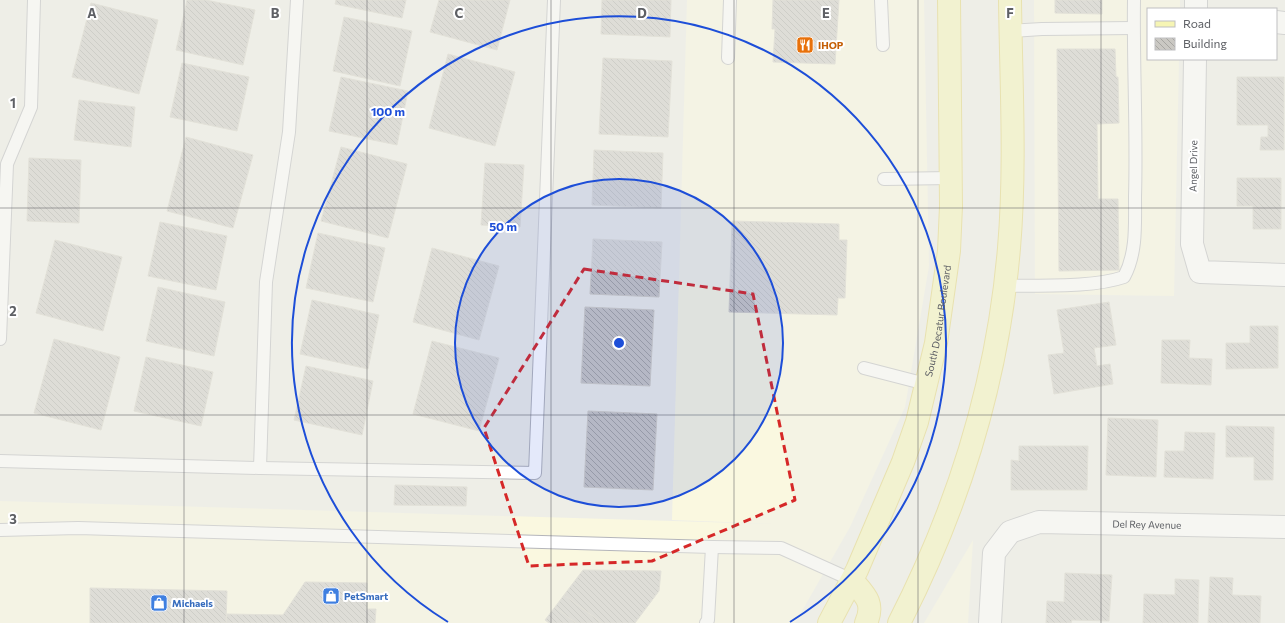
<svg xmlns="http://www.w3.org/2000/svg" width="1285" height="623" viewBox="0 0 1285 623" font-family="Commissioner,sans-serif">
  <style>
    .commercial { fill: #faf8e0 }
    .building { fill: url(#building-back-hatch); stroke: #d3d0c6 }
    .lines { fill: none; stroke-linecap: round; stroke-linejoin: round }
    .service-casing { stroke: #b4b5ba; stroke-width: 14 }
    .minor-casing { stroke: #b4b5ba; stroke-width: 24 }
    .primary-casing { stroke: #e1d26d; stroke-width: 24 }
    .service { stroke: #fff; stroke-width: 12 }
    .minor { stroke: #fff; stroke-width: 22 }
    .primary { stroke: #f6f5b4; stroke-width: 22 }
    .marked { fill: none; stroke: #d62828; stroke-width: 3; stroke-dasharray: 8 5; stroke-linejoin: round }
    .grid { fill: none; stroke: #5e6065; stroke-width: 1; stroke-opacity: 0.55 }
    .ring { fill: none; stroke: #1d4ed8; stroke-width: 2 }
    .labels { text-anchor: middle; stroke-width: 4; stroke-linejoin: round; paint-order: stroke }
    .food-label { font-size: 10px; font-weight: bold; fill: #c56008; stroke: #fff; text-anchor: start }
    .street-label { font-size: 10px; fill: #5e6065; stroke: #fff }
    .shop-label { font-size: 10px; font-weight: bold; fill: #366cbe; stroke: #fff; text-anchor: start }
    .grid-label { font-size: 13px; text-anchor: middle; font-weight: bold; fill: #5e6065; stroke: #fff; stroke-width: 4; stroke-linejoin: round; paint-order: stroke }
    .centre { fill: #1d4ed8; stroke: #fff; stroke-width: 2 }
    .ring-label { font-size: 12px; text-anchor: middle; font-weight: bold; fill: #1d4ed8; stroke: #fff; stroke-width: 4; stroke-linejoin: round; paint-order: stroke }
  </style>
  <defs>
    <pattern id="building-back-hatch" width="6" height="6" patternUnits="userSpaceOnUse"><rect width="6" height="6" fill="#cac8c3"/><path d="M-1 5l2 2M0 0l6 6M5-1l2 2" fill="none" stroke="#a7a6a2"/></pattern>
  </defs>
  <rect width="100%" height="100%" fill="#eeeee7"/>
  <g class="commercial">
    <polygon points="687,0 924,0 929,266 905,407 850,527 795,623 0,623 0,501 774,524 672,520"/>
    <polygon points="1034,0 1180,0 1180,9 1148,9 1148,59 1179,59 1174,296 1035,294"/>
    <polygon points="973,540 968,623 924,623"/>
  </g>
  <g class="building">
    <polygon points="187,0 206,0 255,10 243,65 176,50"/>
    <polygon points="336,0 406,0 402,18 335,4"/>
    <polygon points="439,0 510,0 497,50 430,32"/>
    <polygon points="602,0 671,0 670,37 601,34"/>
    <polygon points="773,0 839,0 835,64 773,62 775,29 772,29"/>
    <polygon points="1055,0 1102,0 1102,14 1055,13"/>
    <polygon points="91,3 158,20 139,94 72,77"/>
    <polygon points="344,17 412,31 400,86 333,71"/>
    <polygon points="1057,49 1115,49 1116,77 1118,77 1119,123 1097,124 1098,199 1118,199 1119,270 1059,271"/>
    <polygon points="448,54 515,72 495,146 429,128"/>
    <polygon points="603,58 672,61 668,137 599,134"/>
    <polygon points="182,63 249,77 237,131 170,117"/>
    <polygon points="341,77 408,91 397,145 329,131"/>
    <polygon points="1237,77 1284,77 1284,150 1260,150 1261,137 1268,137 1268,125 1237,125"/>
    <polygon points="79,100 135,107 131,147 74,140"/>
    <polygon points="186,137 253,155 233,228 167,211"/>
    <polygon points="341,147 407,164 388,238 321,221"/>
    <polygon points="594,150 663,153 661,208 592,205"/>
    <polygon points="29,158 81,160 79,223 27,221"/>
    <polygon points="485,163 524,165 520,227 481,225"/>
    <polygon points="1237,178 1281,178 1281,229 1253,229 1253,206 1237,206"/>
    <polygon points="732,221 839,224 839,240 847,240 845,298 838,298 837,315 729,312"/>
    <polygon points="160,222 227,236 216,290 148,276"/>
    <polygon points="318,233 385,248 373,302 306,288"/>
    <polygon points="593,239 662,242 659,297 590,294"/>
    <polygon points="55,240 122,257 103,331 36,313"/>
    <polygon points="432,248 499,266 479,340 413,322"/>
    <polygon points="158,287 225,302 214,356 146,341"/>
    <polygon points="312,300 379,315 368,369 300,354"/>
    <polygon points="1109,302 1116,345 1094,348 1097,366 1110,364 1113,384 1054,394 1048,355 1064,353 1057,310"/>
    <polygon points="585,307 654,310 650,386 581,383"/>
    <polygon points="1250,326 1278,326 1278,368 1226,369 1226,343 1250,343"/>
    <polygon points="54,339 120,357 101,430 34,413"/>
    <polygon points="1162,340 1190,340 1189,358 1212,359 1211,385 1161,383"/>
    <polygon points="432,341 499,358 479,431 413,414"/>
    <polygon points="146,357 213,372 201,426 134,411"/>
    <polygon points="306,366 373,381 362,435 294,420"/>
    <polygon points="588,411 657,414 653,490 584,487"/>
    <polygon points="1108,418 1158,420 1156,477 1106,475"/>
    <polygon points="1226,426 1274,427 1273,480 1254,480 1254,457 1226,457"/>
    <polygon points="1185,432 1215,433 1213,479 1164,477 1165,451 1184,451"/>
    <polygon points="1019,446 1088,446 1087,490 1011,490 1011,460 1019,461"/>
    <polygon points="395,485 467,487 466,506 394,505"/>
    <polygon points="583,570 661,571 659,591 635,623 602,623 564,595"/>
    <polygon points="1065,573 1112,575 1109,621 1072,620 1071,623 1046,623 1047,601 1064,602"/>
    <polygon points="1210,577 1233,578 1232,595 1261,596 1260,623 1208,623"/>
    <polygon points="1175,579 1199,580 1198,623 1143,623 1144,594 1175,595"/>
    <polygon points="305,582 367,583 367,609 376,609 375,623 226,623 227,614 283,615"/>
    <polygon points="90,588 227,591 226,623 90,623"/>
    <polygon points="564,595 602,623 576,623 555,607"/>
    <polygon points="555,607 576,623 549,623 545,620"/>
  </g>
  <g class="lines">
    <defs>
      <g id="service">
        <polyline points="881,0 883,45"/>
        <polyline points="1010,31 1042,29 1133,28"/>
        <polyline points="728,58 730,0"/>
        <polyline points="884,179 951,178"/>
        <path d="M1005,286C1040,285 1092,288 1124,277C1137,253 1135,224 1135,197C1137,131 1133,66 1134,0"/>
        <polyline points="0,339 7,164 31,107 34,0"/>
        <polyline points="864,368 926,384"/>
        <polyline points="0,461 260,468 266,282 289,132 297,0"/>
        <polyline points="260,468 535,473 554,0"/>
        <polyline points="0,530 78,528 712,547 781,548 852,580"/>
        <polyline points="706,623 708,620 712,547"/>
      </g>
      <g id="minor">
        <polyline points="1196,9 1196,0"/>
        <polyline points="1276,22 1285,23"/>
        <polyline points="1195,59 1192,244 1200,272 1285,275"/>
        <path id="s1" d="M990,623L994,553L1010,532L1039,522L1285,527"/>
      </g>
      <g id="primary">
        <path d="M852,580C865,595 875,603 866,623"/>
        <path id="s2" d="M829,623L857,570L903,462L917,422L936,343L949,251L951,206L949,0"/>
        <path d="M899,623C959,506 998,379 1009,248C1016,166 1011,82 1010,0"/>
      </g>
    </defs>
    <use href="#service" class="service-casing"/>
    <use href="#minor" class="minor-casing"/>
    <use href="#primary" class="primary-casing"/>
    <use href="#service" class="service"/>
    <use href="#minor" class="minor"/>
    <use href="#primary" class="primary"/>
  </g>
  <path d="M0 0H1285V623H0ZM584,269L753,294L795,500L652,561L529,566L484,428Z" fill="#eeeee7" fill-opacity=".55" fill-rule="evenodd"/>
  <path class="marked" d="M584,269L753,294L795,500L652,561L529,566L484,428Z"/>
  <path class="grid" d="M184,0V623M367,0V623M551,0V623M734,0V623M918,0V623M1101,0V623M0,208H1285M0,415H1285"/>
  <circle cx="619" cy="343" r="164" fill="#1d4ed8" fill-opacity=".12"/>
  <g class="ring">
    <circle cx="619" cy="343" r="164"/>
    <path d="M448 622A327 327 0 1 1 790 622"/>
  </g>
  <defs>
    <symbol id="restaurant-square" viewBox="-11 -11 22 22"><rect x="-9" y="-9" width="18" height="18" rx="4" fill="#e8710a" stroke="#fff"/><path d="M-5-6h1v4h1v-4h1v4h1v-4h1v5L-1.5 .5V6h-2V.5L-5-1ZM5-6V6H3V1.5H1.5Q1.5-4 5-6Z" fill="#fff"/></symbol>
    <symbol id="shop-square" viewBox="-11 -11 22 22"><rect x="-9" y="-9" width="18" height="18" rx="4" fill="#3f7fe0" stroke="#fff"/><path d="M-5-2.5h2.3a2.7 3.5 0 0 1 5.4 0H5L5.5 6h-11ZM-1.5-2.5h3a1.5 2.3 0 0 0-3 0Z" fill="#fff"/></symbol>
  </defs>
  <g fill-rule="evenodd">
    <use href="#restaurant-square" x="795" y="35" width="20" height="20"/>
    <use href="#shop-square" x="321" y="586" width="20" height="20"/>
    <use href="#shop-square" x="149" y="593" width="20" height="20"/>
  </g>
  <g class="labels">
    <g class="food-label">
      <text x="818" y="49">IHOP</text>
    </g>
    <g class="street-label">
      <text transform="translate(1193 166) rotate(-89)" y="4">Angel Drive</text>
      <text dy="4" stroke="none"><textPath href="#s2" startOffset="323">South Decatur Boulevard</textPath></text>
      <text dy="4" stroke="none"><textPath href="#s1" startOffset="235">Del Rey Avenue</textPath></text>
    </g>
    <g class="shop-label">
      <text x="344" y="600">PetSmart</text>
      <text x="172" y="607">Michaels</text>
    </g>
  </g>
  <g class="grid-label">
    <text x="92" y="18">A</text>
    <text x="275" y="18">B</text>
    <text x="459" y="18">C</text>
    <text x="642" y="18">D</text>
    <text x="826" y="18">E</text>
    <text x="1010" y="18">F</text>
    <text x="13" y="108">1</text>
    <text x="13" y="316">2</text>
    <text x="13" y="524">3</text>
  </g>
  <circle cx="619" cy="343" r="6" class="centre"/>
  <g class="ring-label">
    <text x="388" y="116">100 m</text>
    <text x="503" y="231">50 m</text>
  </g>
  <rect x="1147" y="8" width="130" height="52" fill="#ffffff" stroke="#bfbfc1"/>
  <rect x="1155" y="21" width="20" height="6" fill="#f6f5b4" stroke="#bfbfc1"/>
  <text x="1183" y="28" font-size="12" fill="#5e6065">Road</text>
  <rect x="1155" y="38" width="20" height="12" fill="url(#building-back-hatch)" stroke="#bfbfc1"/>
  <text x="1183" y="48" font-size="12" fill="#5e6065">Building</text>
</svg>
